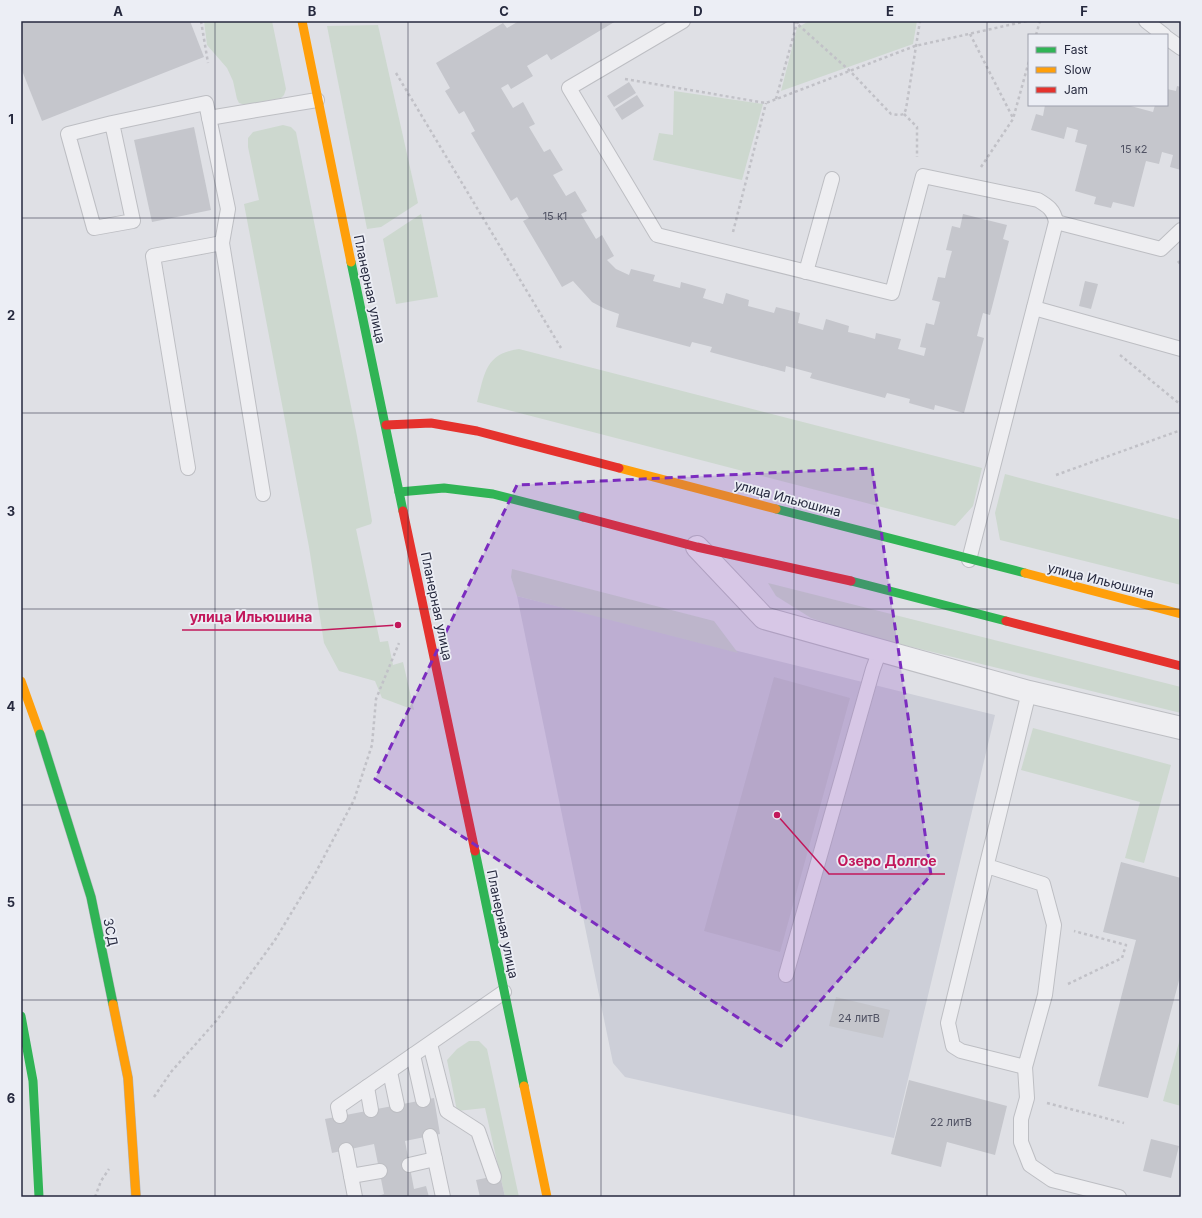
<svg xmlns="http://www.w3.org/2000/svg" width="1202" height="1218" viewBox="0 0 1202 1218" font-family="Inter,sans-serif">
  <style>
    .built { fill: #cdcfd8 }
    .green { fill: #cdd8cf }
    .building { fill: #c5c6cc }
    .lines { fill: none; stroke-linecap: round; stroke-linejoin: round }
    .lane-casing { stroke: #bdbec3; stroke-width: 16 }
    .street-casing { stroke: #bdbec3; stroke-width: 24 }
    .path { stroke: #c1c1c7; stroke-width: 2.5; stroke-dasharray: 3 3; stroke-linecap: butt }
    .lane { stroke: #eeeef1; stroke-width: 14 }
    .street { stroke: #eeeef1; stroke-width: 22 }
    .fast { stroke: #30b455; stroke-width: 9 }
    .slow { stroke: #ff9f0a; stroke-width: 9 }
    .jam { stroke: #e5322d; stroke-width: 9 }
    .fast-bridge-casing { stroke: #b1b3ba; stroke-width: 10; stroke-linecap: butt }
    .slow-bridge-casing { stroke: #b1b3ba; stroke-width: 10; stroke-linecap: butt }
    .fast-bridge { stroke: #30b455; stroke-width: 9 }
    .slow-bridge { stroke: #ff9f0a; stroke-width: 9 }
    .marked { fill: #7b2cbf; fill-opacity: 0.2; stroke: #7b2cbf; stroke-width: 3; stroke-dasharray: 8 5; stroke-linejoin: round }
    .grid { fill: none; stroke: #26293e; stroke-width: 1; stroke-opacity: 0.55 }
    .labels { text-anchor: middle; stroke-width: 3.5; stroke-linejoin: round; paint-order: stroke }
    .number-label { font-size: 11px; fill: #505263 }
    .street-label { font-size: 13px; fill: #26293e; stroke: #eceef5 }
    .leader { fill: none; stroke: #c2185b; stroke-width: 1.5 }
    .callout-dot { fill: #c2185b; stroke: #eceef5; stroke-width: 1.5 }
    .callout-label { font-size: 14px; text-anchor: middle; font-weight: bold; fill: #c2185b; stroke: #eceef5; stroke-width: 3.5; stroke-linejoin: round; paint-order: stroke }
    .neatline { fill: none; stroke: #26293e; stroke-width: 1.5 }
    .grid-label { font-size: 13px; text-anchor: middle; font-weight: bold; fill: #26293e }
  </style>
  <rect width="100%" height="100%" fill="#dfe0e5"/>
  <polygon class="built" points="517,596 995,715 894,1138 625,1077 613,1063"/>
  <g class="green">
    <polygon points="204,21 272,21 286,89 284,95 281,98 245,105 239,103 237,99 233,81 227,68 207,45"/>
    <polygon points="809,21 917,21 913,44 781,91 797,28"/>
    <polygon points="378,25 418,203 381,227 367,229 327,26"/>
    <polygon points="674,91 763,104 742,180 653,160 659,133 673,135"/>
    <polygon points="283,125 291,127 296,132 357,436 372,521 371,524 356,529 380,642 388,641 393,665 403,662 414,710 382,698 375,681 339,671 324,643 309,547 244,204 259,200 248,147 248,138 253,132"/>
    <polygon points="421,214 438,297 396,304 383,239"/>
    <path d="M519,349L982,468L973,506L955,526L477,402C485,373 485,354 519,349Z"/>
    <polygon points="1005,474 1181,520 1181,585 1000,540 995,513"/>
    <polygon points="512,569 714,621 738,653 517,596 511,577"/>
    <polygon points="768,583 1181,687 1181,713 855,633 811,618 776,596"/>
    <polygon points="1033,728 1171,765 1144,863 1125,858 1140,802 1021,770"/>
    <polygon points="1181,1035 1181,1106 1163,1101"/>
    <polygon points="469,1041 479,1041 487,1049 519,1197 505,1197 485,1108 457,1111 447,1060 457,1049"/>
  </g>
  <g class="building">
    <polygon points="21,21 190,21 204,57 42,121 21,68"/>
    <polygon points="519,21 616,21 551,60 547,54 527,66 533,76 511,89 508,84 501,88 513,108 523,102 535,124 529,127 544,152 550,149 563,170 553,175 566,196 575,191 587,211 581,214 596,239 602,235 614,256 607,260 616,269 629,275 631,269 655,275 653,281 680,288 681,282 706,289 703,298 723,304 726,293 749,300 748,306 774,313 776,307 800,313 798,323 823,330 826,319 849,326 848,332 861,335 875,339 876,333 901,339 898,349 924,356 926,348 920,347 926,323 934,325 940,302 932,300 938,277 945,278 948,265 952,251 946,250 952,226 960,228 963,214 1007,225 1003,239 1009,241 990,315 983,313 977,336 984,338 964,413 935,405 934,410 909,403 910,399 887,393 885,398 810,378 812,373 786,366 785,372 710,352 712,347 692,342 690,347 616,327 619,314 605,309 592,302 573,281 562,287 523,221 529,218 517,197 511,201 471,133 475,131 470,122 464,111 459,114 445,91 450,88 436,63 503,23 507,28"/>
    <polygon points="629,82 636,93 614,107 607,96"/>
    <polygon points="1177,86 1181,87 1181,170 1170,167 1173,155 1162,152 1159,164 1146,161 1134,207 1113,202 1111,208 1094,204 1096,197 1075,191 1087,145 1075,142 1078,130 1067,127 1064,139 1031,130 1036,114 1043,116 1045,105 1127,105 1153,112 1155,105 1167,105 1167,89 1176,91"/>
    <polygon points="637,95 644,106 622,120 615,109"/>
    <polygon points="194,127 211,210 152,222 134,140"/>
    <polygon points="1085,281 1098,284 1091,309 1079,306"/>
    <polygon points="774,677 850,698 780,952 704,931"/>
    <polygon points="1121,862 1181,878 1181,973 1148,1098 1098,1086 1136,940 1103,932"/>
    <polygon points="836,997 890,1010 883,1038 829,1026"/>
    <polygon points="909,1080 1007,1106 995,1155 947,1142 941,1167 891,1154"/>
    <polygon points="434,1098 440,1134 405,1141 414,1189 426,1186 429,1197 375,1197 384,1194 374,1144 332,1153 325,1119"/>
    <polygon points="1151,1139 1179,1146 1171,1178 1143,1171"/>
    <polygon points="500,1175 505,1197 480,1197 476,1180"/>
  </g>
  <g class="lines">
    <defs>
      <g id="lane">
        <path d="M683,21L569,88L657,235L892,293L923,176L1038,200C1048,206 1054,210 1056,222L969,560"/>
        <polyline points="1146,21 1164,35"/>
        <polyline points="1167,38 1181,48"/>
        <polyline points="209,118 317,100"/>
        <polyline points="112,123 133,221 94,228 68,134 112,123 206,103 228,209 222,243 263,494"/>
        <polyline points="1056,222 1161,249 1181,230"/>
        <polyline points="806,272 832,179"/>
        <polyline points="1034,308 1181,349"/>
        <polyline points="188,468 153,256 222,243"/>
        <polyline points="987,866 1043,884 1054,925 1045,995 1025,1067 961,1051 953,1046 948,1023 1029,692"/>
        <polyline points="786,975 873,669 880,650"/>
        <polyline points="430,1044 447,1111 478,1131 494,1177"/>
        <polyline points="1025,1067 1027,1098 1021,1119 1021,1142 1030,1165 1052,1180 1119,1197"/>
        <polyline points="390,1072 397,1105"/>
        <polyline points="367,1087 371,1110"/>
        <polyline points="423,1100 413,1055 504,992"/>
        <polyline points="340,1116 338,1107 413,1055"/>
        <polyline points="430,1136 443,1197"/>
        <polyline points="346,1150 351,1176 380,1171"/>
        <polyline points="409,1165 435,1159"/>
        <polyline points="351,1176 355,1197"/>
      </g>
      <polyline id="street" points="697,547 764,618 1029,692 1181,728"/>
    </defs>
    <use href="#lane" class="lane-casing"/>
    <use href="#street" class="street-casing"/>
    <g class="path">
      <polyline points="201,21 208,63"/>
      <polyline points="794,21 850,71 891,114 900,115 904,114 906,109 920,21"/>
      <polyline points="970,34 1013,118"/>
      <polyline points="1036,35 1040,21"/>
      <polyline points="396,73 561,348"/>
      <polyline points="625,79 766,103 915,46 1027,21"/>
      <polyline points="776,99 797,23 801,21"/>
      <polyline points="904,114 917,127 917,157"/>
      <polyline points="981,167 1013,119 1029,61"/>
      <polyline points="733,232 766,103"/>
      <polyline points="1178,261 1181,265"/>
      <polyline points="1120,355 1181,405"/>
      <polyline points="1056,475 1181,430"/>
      <polyline points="1068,984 1122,958 1126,945 1074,931"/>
      <polyline points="154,1097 171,1072 217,1020 275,940 316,872 354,800 372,745 376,699 399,643"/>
      <polyline points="1047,1103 1124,1123"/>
      <polyline points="95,1197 101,1181 109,1169"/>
    </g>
    <use href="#lane" class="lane"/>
    <use href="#street" class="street"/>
    <g class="fast">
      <polyline points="351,262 403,511"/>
      <polyline points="399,492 444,488 493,494 583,517"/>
      <polyline points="776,509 1025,573"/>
      <polyline points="851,581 1006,621"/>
      <polyline points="475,851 524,1086"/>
      <polyline points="21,1016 33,1081 39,1197"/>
    </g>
    <g class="slow">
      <polyline points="302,21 351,262"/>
      <polyline points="619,468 776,509"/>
      <polyline points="1025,573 1181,614"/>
      <polyline points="21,681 40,734"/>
      <polyline points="524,1086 547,1197"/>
    </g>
    <g class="jam">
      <polyline points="386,425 431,423 477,431 619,468"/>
      <polyline points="403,511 475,851"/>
      <polyline points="583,517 697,547 851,581"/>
      <polyline points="1006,621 1181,666"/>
    </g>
    <defs>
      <polyline id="fast-bridge" points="40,734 91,897 113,1004"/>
      <polyline id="slow-bridge" points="113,1004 128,1078 136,1197"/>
    </defs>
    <use href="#fast-bridge" class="fast-bridge-casing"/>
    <use href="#slow-bridge" class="slow-bridge-casing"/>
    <use href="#fast-bridge" class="fast-bridge"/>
    <use href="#slow-bridge" class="slow-bridge"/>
  </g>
  <path class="marked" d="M872,468L931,875L781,1046L375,779L517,485Z"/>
  <path class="grid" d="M215,21V1197M408,21V1197M601,21V1197M794,21V1197M987,21V1197M21,218H1181M21,413H1181M21,609H1181M21,805H1181M21,1000H1181"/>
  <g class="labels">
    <g class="number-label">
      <text x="1134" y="153">15 к2</text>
      <text x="555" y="220">15 к1</text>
      <text x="859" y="1022">24 литВ</text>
      <text x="951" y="1126">22 литВ</text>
    </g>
    <g class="street-label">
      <text transform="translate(370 289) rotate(78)" y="5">Планерная улица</text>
      <text transform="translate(788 498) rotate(15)" y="5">улица Ильюшина</text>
      <text transform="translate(1101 580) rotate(14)" y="5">улица Ильюшина</text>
      <text transform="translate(437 606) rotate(78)" y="5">Планерная улица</text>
      <text transform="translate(503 924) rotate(78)" y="5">Планерная улица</text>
      <text transform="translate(111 932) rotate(78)" y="5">ЗСД</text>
    </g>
  </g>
  <path class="leader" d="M398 625L321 630H182M777 815L829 874H945"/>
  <g class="callout-dot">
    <circle cx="398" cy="625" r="4"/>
    <circle cx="777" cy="815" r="4"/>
  </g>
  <g class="callout-label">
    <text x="251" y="622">улица Ильюшина</text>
    <text x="887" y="866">Озеро Долгое</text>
  </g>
  <rect width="1202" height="1218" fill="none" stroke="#eceef5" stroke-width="44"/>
  <rect x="1028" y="34" width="140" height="72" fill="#eceef5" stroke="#9d9fac"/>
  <rect x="1036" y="47" width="20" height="6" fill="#30b455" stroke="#9d9fac"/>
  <text x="1064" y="54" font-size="12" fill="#26293e">Fast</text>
  <rect x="1036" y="67" width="20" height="6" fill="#ff9f0a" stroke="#9d9fac"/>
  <text x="1064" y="74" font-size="12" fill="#26293e">Slow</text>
  <rect x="1036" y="87" width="20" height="6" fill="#e5322d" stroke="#9d9fac"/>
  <text x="1064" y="94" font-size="12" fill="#26293e">Jam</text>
  <rect x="22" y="22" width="1158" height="1174" class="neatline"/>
  <g class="grid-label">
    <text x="118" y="16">A</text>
    <text x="312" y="16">B</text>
    <text x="504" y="16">C</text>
    <text x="698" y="16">D</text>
    <text x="890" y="16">E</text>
    <text x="1084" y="16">F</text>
    <text x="11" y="124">1</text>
    <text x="11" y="320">2</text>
    <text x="11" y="516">3</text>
    <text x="11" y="711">4</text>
    <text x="11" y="907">5</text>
    <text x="11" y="1103">6</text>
  </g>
</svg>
